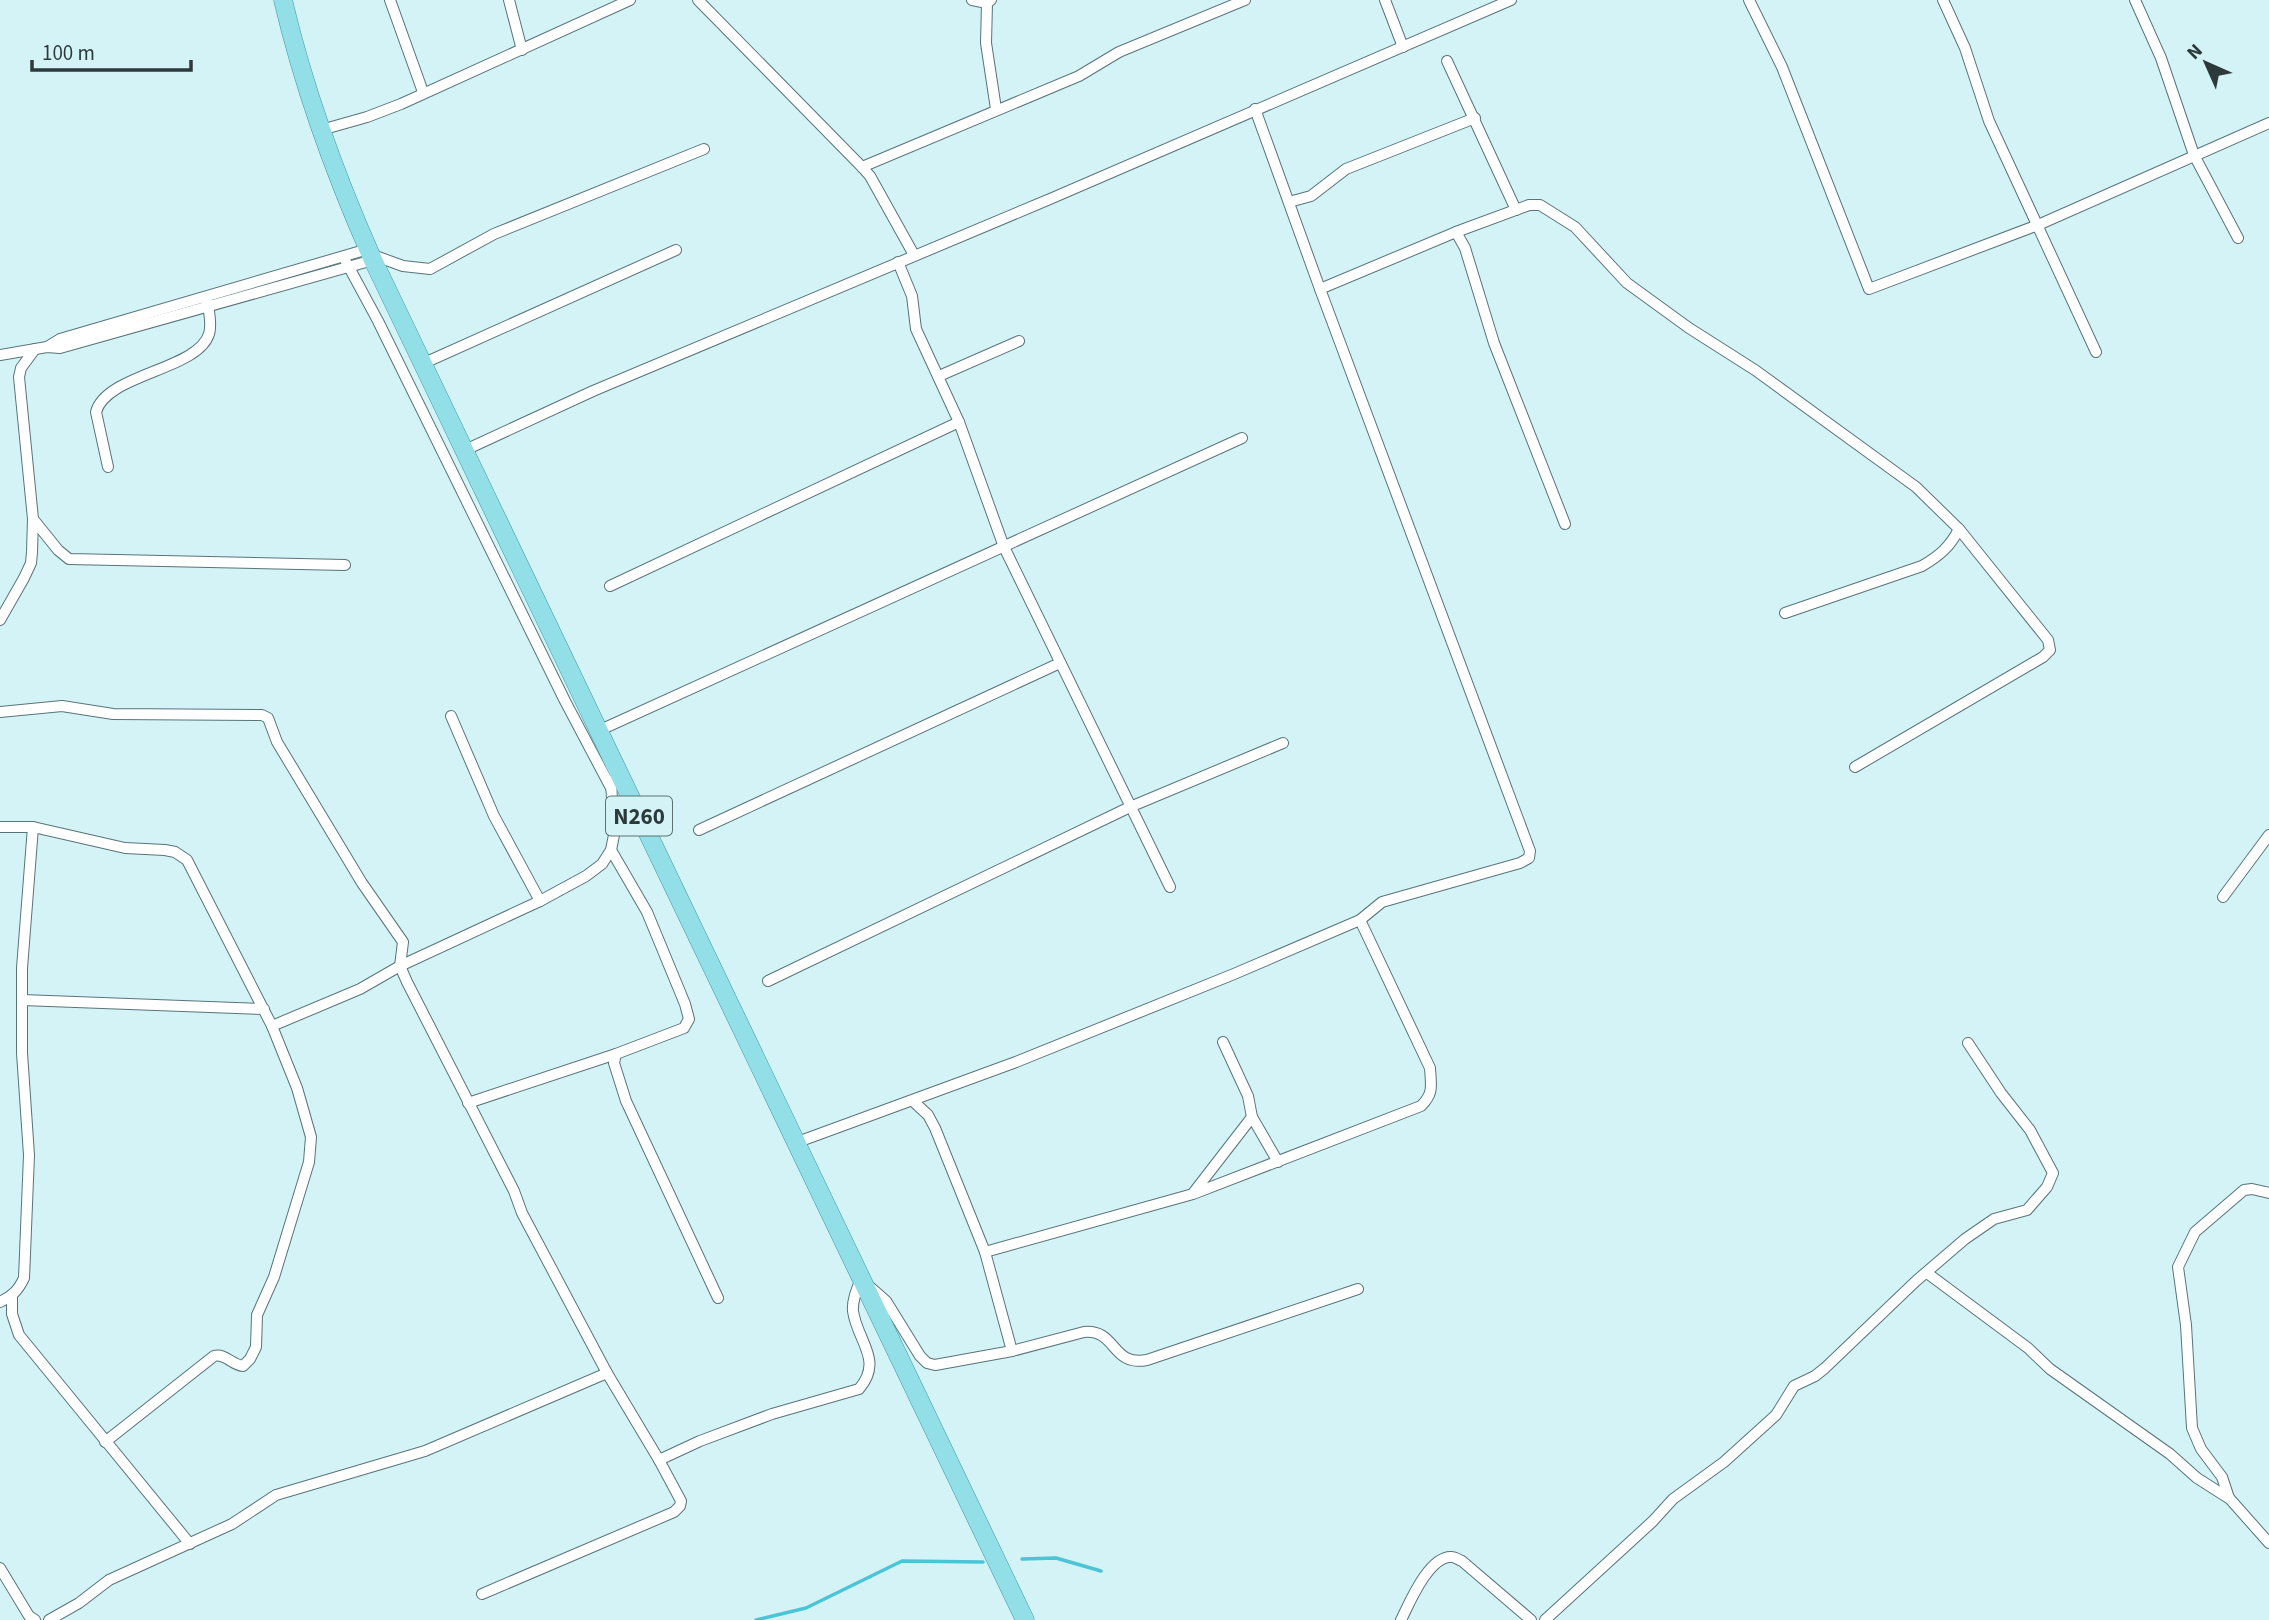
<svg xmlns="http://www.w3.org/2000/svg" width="2269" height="1620" viewBox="0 0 2269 1620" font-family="'Source Sans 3',sans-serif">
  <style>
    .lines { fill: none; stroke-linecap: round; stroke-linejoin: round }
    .stream { stroke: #4bc5d5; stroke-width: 3.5 }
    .minor-casing { stroke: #587478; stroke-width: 12 }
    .primary-casing { stroke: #3f97a2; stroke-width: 19 }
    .minor { stroke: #fff; stroke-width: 10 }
    .primary { stroke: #92dfe8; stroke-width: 18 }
    .labels { text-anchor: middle; stroke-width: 7; stroke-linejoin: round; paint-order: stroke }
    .shield { fill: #d4f3f7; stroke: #5f7273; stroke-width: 2 }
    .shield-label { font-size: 23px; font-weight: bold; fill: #2d3a3b }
  </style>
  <rect width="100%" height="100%" fill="#d4f3f7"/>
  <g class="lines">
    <g class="stream">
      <polyline points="1022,1559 1056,1558 1101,1571"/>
      <polyline points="756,1620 806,1608 902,1561 983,1562"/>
    </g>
    <defs>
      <g id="minor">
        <polyline points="390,0 423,92"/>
        <polyline points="509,0 522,50"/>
        <polyline points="698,0 862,167 870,176 914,255"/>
        <polyline points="972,0 987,3 991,0"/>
        <polyline points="1385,0 1403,47"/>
        <polyline points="1749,0 1782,67 1869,289 2038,225 2269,123"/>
        <polyline points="1943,0 1965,48 1989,121 2096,352"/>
        <polyline points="2135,0 2161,58 2194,155 2238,238"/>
        <polyline points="987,3 986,43 996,109"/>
        <polyline points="1447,61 1516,210"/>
        <polyline points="321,130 367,117 401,104 630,0"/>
        <polyline points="862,167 1079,76 1119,52 1245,0"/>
        <polyline points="1289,202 1311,196 1346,169 1475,118"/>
        <polyline points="1456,232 1465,248 1494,343 1565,524"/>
        <polyline points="370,254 403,266 430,269 494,234 704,149"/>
        <polyline points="344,258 378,321 565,701 611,788"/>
        <polyline points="898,262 912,296 916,329 959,422 1004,547 1170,887"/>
        <polyline points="1320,289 1456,232 1529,205 1540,205 1575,227 1627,283 1689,328 1755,370 1916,487 1959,529 2048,640 2050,650 2043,657 1855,767"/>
        <polyline points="47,347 60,339 368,249"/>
        <polyline points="0,355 47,347 60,348 373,260"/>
        <polyline points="422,364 676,250"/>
        <polyline points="939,376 1019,341"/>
        <polyline points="463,451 593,391 1050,199 1511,0"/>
        <path d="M108,467L96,412C106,374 198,370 209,334C212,324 209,310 207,301"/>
        <polyline points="33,519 58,550 69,559 345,565"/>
        <polyline points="610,586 959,422"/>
        <path d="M1785,613L1922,566C1939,556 1950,547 1959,529"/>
        <polyline points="0,620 24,578 31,563 32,552 33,519 19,377 21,368 35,349"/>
        <polyline points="0,712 62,706 113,714 262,715 268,718 277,742 362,883 403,942 400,966 407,982 514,1191 522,1213 607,1373 659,1460 681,1501 680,1506 674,1512 482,1594"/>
        <polyline points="451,716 494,816 540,901"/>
        <polyline points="598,731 1242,438"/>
        <path d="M0,827H33L125,848L165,850L175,852L187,860L272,1026L297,1088L311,1137L309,1162L274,1277L257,1315L256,1347L250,1359L243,1366C232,1365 225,1353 214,1356L105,1442"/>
        <polyline points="699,830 1060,663"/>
        <polyline points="611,850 647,912 685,1004 689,1019 684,1028 616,1054 614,1063 626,1101 718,1298"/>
        <polyline points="2223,897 2269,835"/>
        <polyline points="768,981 1130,807 1283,743"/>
        <polyline points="22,1000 264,1009"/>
        <polyline points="272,1026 360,989 400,966 540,901 586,876 602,864 611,850 614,835 611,781"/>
        <polyline points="1223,1042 1248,1096 1252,1117 1278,1162"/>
        <polyline points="913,1101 928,1115 935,1128 985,1252 1012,1351"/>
        <polyline points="468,1103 616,1054"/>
        <polyline points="795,1143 1016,1062 1234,974 1360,920 1382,902 1520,863 1529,858 1530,851 1320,289 1255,109"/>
        <polyline points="1194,1192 1252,1117"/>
        <path d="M985,1252L1193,1194L1421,1106C1434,1093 1431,1086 1430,1068L1360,920"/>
        <polyline points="1927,1273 2028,1348 2050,1369 2170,1454 2197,1478 2230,1499 2269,1543"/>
        <polyline points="12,1296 12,1314 19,1335 190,1544"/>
        <path d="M0,1302C12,1296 18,1291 24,1278L29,1155L22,1053V968L33,827"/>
        <path d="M659,1460L700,1441L772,1414L859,1389C884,1360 857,1341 853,1311C852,1300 857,1289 861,1279L886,1301L920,1356L927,1363L935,1365L1012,1351L1084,1332C1117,1329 1111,1367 1147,1360L1358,1289"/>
        <polyline points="2229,1498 2222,1477 2201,1449 2192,1428 2186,1325 2178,1267 2195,1232 2244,1190 2252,1189 2269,1193"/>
        <polyline points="0,1568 29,1616 35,1620"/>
        <polyline points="49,1620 79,1603 109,1580 232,1524 276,1495 425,1451 607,1373"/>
        <path d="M1401,1620C1409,1604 1429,1555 1452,1557C1455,1557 1459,1560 1462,1561L1531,1620"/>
        <polyline points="1545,1620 1653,1521 1673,1499 1724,1462 1776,1415 1794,1386 1815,1376 1825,1368 1916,1281 1965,1239 1994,1219 2027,1210 2047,1187 2053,1173 2030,1130 2001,1093 1968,1043"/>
      </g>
      <path id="primary" d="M283,0C304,89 336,177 373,260L1025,1620"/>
    </defs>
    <use href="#minor" class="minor-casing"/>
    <use href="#primary" class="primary-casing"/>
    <use href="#minor" class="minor"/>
    <use href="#primary" class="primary"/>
  </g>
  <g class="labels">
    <rect class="shield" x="606" y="796.5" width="66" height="39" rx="5"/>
    <g class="shield-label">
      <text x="639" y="824">N260</text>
    </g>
  </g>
  <g transform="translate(2206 63) rotate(315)" stroke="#d4f3f7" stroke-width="5" paint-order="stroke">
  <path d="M0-5L12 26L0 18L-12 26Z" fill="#2d3a3b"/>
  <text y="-10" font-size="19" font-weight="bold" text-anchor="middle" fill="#2d3a3b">N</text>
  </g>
  <path d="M32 60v10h159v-10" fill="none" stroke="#2d3a3b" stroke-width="3.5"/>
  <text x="42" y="60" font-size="21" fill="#2d3a3b" stroke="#d4f3f7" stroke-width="5" paint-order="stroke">100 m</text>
</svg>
